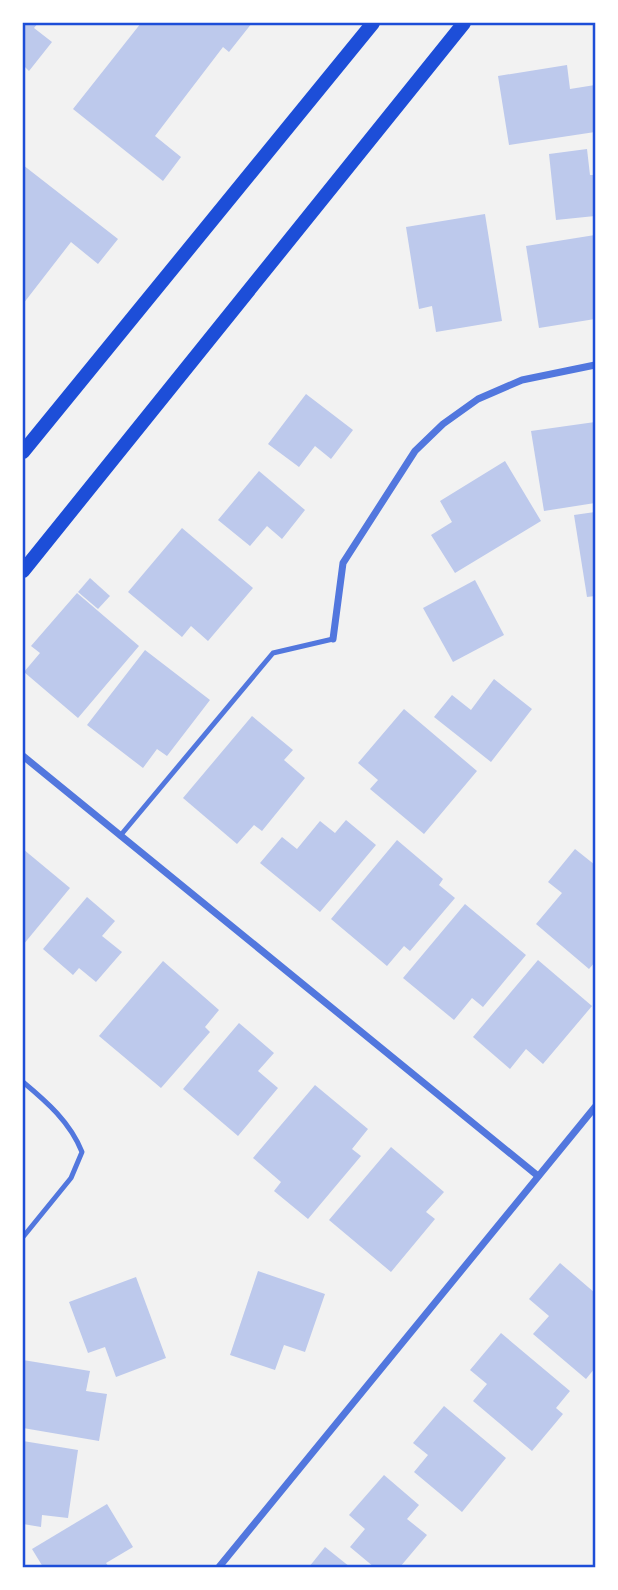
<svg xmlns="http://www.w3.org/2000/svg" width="618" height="1590" viewBox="0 0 618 1590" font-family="Montserrat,sans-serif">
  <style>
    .building { fill: #bdc9ec }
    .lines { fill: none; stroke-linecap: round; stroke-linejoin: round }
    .service { stroke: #5277de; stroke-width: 5 }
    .minor { stroke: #5277de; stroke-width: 7 }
    .secondary { stroke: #1d4ed8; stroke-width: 14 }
    .neatline { fill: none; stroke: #1d4ed8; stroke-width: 2.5 }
  </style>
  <rect width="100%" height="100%" fill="#f2f2f2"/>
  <g class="building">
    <polygon points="23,23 38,23 34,28 52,42 29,71 23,65"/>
    <polygon points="141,23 252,23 229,52 223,47 155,136 181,157 163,181 73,109"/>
    <polygon points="567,65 570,89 595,85 595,132 509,145 498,76"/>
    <polygon points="587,149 590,175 595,175 595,216 556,220 549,154"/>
    <polygon points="23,165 118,239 98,264 71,242 23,304"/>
    <polygon points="485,214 502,321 436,332 432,306 419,309 406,227"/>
    <polygon points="595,235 595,319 539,328 526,246"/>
    <polygon points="306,394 353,430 331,459 315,446 299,467 268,444"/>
    <polygon points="595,422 595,503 544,511 531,431"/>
    <polygon points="505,461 541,521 455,573 431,535 452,522 440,501"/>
    <polygon points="259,471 305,510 282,539 267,526 250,546 218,520"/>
    <polygon points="595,512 595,596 587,597 574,515"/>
    <polygon points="182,528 253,588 208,641 191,626 182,637 128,592"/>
    <polygon points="90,578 110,596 98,609 78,592"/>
    <polygon points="475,580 504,635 453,662 423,608"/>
    <polygon points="77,593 139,646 78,718 24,672 40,653 31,646"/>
    <polygon points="145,650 210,700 167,756 157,749 143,768 87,725"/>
    <polygon points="494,679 532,709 491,762 434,717 452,695 471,710"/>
    <polygon points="404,709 477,771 424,834 370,789 378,780 358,763"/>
    <polygon points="252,716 293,750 284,760 305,778 262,831 254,825 237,844 183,798"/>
    <polygon points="346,820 376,845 320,912 260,863 282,837 297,849 320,821 335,833"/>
    <polygon points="397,840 443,879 439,885 455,898 410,951 404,946 387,966 331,919"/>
    <polygon points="23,849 70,888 23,945"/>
    <polygon points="575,849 595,865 595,962 589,969 536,924 562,893 548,882"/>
    <polygon points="87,897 115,921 102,936 122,952 96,982 79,968 73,975 43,949"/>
    <polygon points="465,904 526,955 483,1007 472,998 454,1020 403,978"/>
    <polygon points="538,960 592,1006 543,1064 526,1049 510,1069 473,1037"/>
    <polygon points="163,961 219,1010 205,1027 210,1032 161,1088 99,1036"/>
    <polygon points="239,1023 274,1053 258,1071 278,1088 238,1136 183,1089"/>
    <polygon points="315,1085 368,1129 352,1149 361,1156 308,1219 274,1191 281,1182 253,1158"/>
    <polygon points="391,1147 444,1192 426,1212 435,1219 391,1272 329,1220"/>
    <polygon points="560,1263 595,1293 595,1368 586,1379 533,1334 549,1316 529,1299"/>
    <polygon points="258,1271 325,1294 305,1352 284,1345 275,1370 230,1355"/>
    <polygon points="136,1277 166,1358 116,1377 105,1347 88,1353 69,1302"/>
    <polygon points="501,1333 570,1391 556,1408 563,1414 532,1451 473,1401 487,1384 470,1370"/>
    <polygon points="23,1360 90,1371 86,1391 107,1394 99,1441 23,1428"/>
    <polygon points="444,1406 506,1458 462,1512 414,1472 428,1455 413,1443"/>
    <polygon points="23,1441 78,1450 68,1518 42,1515 41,1527 23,1524"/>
    <polygon points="384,1475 419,1505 407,1519 427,1535 400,1567 374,1567 350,1547 365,1529 349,1515"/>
    <polygon points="107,1504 133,1547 106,1563 109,1567 43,1567 32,1549"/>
    <polygon points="325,1547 350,1567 309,1567"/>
  </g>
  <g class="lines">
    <g class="service">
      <polyline points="120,836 273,653 333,639"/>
      <path d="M23,1082C47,1102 70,1122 82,1152L71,1178L23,1237"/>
    </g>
    <g class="minor">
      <polyline points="333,639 343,563 415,451 443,424 478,399 522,380 595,365"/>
      <polyline points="23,756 538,1176"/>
      <polyline points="219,1567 595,1107"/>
    </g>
    <g class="secondary">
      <polyline points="23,452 373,23"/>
      <polyline points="23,571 464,23"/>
    </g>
  </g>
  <rect width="618" height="1590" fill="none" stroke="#ffffff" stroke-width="49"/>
  <rect x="24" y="24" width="570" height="1542" class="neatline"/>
</svg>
